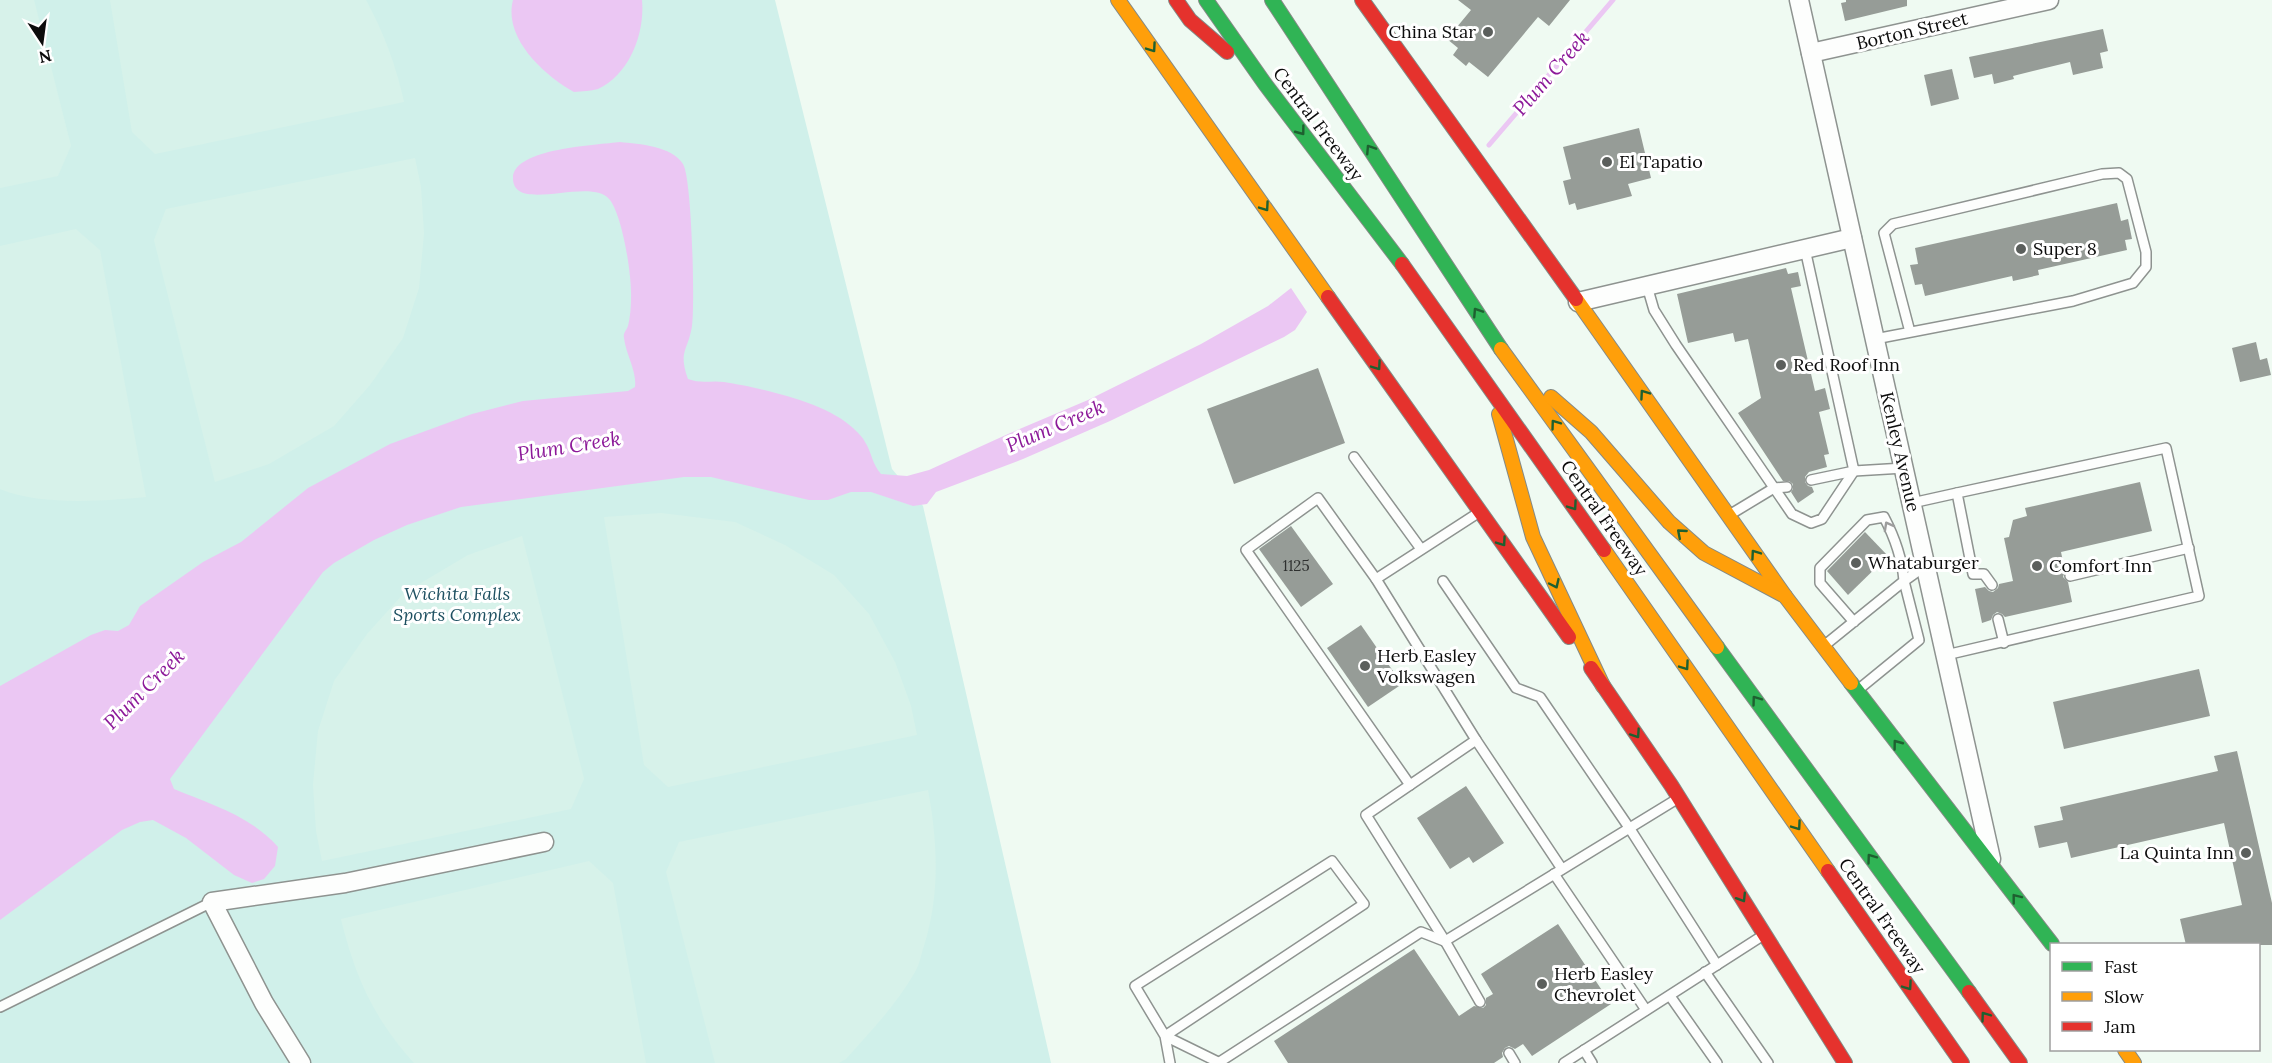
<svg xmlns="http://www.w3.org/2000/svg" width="2272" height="1063" viewBox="0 0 2272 1063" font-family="Lora,serif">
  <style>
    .green { fill: #d0f0ea }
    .pitch { fill: #d7f2ea }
    .water { fill: #ebc7f3 }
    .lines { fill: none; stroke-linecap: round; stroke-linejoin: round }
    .stream { stroke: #ebc7f3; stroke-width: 5 }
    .building { fill: #969c97 }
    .lane-casing { stroke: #8e9390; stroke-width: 12 }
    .street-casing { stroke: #8e9390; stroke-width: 21 }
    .fast-casing { stroke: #858a86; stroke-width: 16 }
    .slow-casing { stroke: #858a86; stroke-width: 16 }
    .jam-casing { stroke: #858a86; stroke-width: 16 }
    .lane { stroke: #fdfefd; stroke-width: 9 }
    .street { stroke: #fdfefd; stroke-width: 18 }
    .fast { stroke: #30b455; stroke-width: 14 }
    .slow { stroke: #ff9f0a; stroke-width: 14 }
    .jam { stroke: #e5322d; stroke-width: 14 }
    .oneway { stroke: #1e6030 }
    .oneway2 { stroke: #9d9d9d }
    .poi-dot { fill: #5b5f5c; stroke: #fff; stroke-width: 2 }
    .labels { text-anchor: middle; stroke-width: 6; stroke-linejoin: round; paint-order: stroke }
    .number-label { font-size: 15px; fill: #2e302f }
    .street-label { font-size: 18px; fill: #0c0c0c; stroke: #fff }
    .poi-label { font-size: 18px; fill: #0c0c0c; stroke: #fff; text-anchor: start }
    .park-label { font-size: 18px; font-style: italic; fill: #1e5061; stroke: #fff }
    .water-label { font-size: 20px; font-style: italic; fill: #8c1999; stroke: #fff }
  </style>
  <rect width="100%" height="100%" fill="#effaf2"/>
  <polygon class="green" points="0,0 775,0 892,469 923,506 1051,1063 0,1063"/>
  <g class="pitch">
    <polygon points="0,0 34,0 71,146 58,176 0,188"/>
    <path d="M110,0H366C384,33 396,66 404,102L155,154L132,132Z"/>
    <polygon points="415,158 421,187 424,233 419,288 403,338 370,385 334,426 269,464 215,482 154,240 166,209"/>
    <path d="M76,229L100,250L146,497C102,501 41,506 0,489V246Z"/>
    <polygon points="661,513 735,522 785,545 834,575 869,614 895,662 911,706 917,735 668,787 644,765 604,517"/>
    <polygon points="522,536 584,779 571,809 322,861 316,831 313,785 318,731 334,681 367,634 404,593 468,555"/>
    <path d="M928,790C938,843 940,895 924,946C921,954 920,964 915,972C897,1004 870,1032 846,1059L839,1063H715L666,872L679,842Z"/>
    <path d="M589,861L613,883L646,1063H414C374,1019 355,977 341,919Z"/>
  </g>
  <g class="water">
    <path d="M513,0H642C645,33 630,74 598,89C591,91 582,91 574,92C544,75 503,38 513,0Z"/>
    <path d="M620,142C639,144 672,146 683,164C692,178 695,305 692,326C688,351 678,351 688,379C701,384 712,380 724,382C761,388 826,402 853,428C857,432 863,437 865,442C872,453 872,464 881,474L907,476L929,470L1008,434L1088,400L1201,344L1268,306L1291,288L1307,312L1295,330L1284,337L1110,421L1023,459L936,492L927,504L913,506L871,492H851L828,500H809L711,477H684L461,507L407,525L374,540L334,563L323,572L170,779L174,789C210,804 251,816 278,847L275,866L264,879L252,883L234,875L186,838L153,820L140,822L122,830L0,920V686L91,635L105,630L118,631L129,625L140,606L203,562L241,542L308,488L390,444L472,414L523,401L628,391L635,387C637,371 626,355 624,338C623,333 626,331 628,326C630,318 631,307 631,298C632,276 623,218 610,200C592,175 513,215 513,178C513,148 598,145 620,142Z"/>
  </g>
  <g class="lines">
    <polyline class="stream" points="1489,145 1613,0"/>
  </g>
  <g class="building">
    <polygon points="1458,0 1570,0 1549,26 1538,17 1488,77 1469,62 1466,66 1453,55 1458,48 1447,39 1471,10"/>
    <polygon points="1846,0 1907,0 1907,6 1845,21 1841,3 1846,2"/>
    <polygon points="2103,29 2108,51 2100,53 2103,68 2073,75 2070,62 2013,76 2014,79 1994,84 1992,74 1974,78 1969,57"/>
    <polygon points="1952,69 1959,99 1931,106 1924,75"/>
    <polygon points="1639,128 1651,178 1628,184 1632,196 1577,210 1575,203 1569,205 1563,181 1571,179 1563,147"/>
    <polygon points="2117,203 2121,221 2128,219 2132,239 2125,240 2127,250 2038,270 2039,275 2013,281 2012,276 1925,296 1922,284 1915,285 1910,265 1918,264 1915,248"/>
    <polygon points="1786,268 1788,274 1798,272 1801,286 1791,288 1815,391 1825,388 1830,409 1819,412 1829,454 1824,455 1827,467 1809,472 1805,477 1805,482 1808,486 1812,487 1814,492 1798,503 1791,492 1793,489 1793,484 1789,481 1783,481 1738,413 1761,398 1748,339 1735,342 1733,333 1688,343 1677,294"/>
    <polygon points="2256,342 2260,360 2267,358 2271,375 2240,382 2232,348"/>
    <polygon points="1318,368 1345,443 1234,484 1207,409"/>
    <polygon points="2140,482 2152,531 2061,552 2065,571 2063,577 2068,582 2072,602 2005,617 2002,614 1997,612 1993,615 1991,620 1982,623 1975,589 1985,587 1989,591 1993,592 1998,588 1999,584 2013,581 2004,538 2009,537 2013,520 2027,516 2025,508"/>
    <polygon points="1291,526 1333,584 1301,607 1259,549"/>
    <polygon points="1865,532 1888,556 1848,595 1827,571"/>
    <polygon points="1361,625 1402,684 1368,707 1327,648"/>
    <polygon points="2199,669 2210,716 2064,749 2053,702"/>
    <polygon points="2237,751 2272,903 2272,945 2186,945 2180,919 2242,905 2224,823 2071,858 2067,842 2039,848 2034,826 2063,820 2060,807 2218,771 2214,756"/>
    <polygon points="1466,786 1504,843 1473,863 1469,857 1450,869 1417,818"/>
    <polygon points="1558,924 1611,1004 1532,1056 1523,1044 1515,1049 1509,1046 1505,1048 1502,1053 1503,1057 1494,1063 1288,1063 1274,1041 1414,949 1459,1016 1474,1006 1483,1008 1486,1005 1486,998 1493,994 1481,974"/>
  </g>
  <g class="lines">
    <defs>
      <g id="lane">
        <polyline points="1805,249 1854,471 1904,468"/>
        <polyline points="1647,286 1654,310 1676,345 1792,514 1811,523 1822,519 1854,471"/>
        <polyline points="1875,339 2073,301 2133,283 2146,267 2146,252 2127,179 2119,173 2102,174 1893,224 1884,233 1910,332"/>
        <polyline points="1354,457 1421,549"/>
        <polyline points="1811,480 1854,471"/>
        <polyline points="1912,503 1957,493"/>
        <polyline points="1731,514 1774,488 1787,487"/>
        <polyline points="2070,576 2189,548"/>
        <polyline points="1376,579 1476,740"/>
        <polyline points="1443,581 1516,688 1540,697 1630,829 1717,965"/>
        <polyline points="1998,619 2004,643"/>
        <path d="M1825,645L1904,581C1902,557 1895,538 1884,517L1867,520L1820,568V583L1854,622"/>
        <polyline points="1946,655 2199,596 2166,448 1957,493 1973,574 1984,574 1992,585"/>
        <polyline points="1859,689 1919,640 1904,581 1925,566"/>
        <polyline points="1410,785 1246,550 1318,498 1376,579 1478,513"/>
        <polyline points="1554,874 1646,1010"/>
        <polyline points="1445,941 1366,815 1476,740 1562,869"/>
        <polyline points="1705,972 1768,1063"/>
        <polyline points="1670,996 1717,1063"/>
        <polyline points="1480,1002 1445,941 1677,799"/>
        <polyline points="0,1007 212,902"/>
        <polyline points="1584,1050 1592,1063"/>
        <polyline points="1509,1053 1515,1063"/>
        <polyline points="1170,1063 1165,1036 1135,986 1332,861 1364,904 1165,1036 1218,1062"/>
        <polyline points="1218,1063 1421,932 1444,941"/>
        <polyline points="1564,1063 1762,936"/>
      </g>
      <g id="street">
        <polyline points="1799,0 1991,859"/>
        <polyline points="1811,53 2049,0"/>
        <polyline points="1578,302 1852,238"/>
        <polyline points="301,1063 264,1003 212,902 345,883 544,842"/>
      </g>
      <g id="fast">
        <polyline points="1206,0 1265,84 1402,264"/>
        <polyline points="1272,0 1501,349"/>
        <polyline points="1717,647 1969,992"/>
        <polyline points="1851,683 2052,944"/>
      </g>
      <g id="slow">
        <polyline points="1118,0 1328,297"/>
        <polyline points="1576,299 1785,596 1851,683"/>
        <polyline points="1501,349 1717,647"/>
        <polyline points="1551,397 1591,432 1669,522 1704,553 1785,596"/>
        <polyline points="1499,414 1533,537 1603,686"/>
        <polyline points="1604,550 1828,871"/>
        <polyline points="2125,1050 2134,1063"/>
      </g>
      <g id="jam">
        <polyline points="1176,0 1190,20 1227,52"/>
        <polyline points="1362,0 1576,299"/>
        <polyline points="1402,264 1604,550"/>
        <polyline points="1328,297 1569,637"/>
        <polyline points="1591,668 1671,785 1845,1063"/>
        <polyline points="1828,871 1962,1063"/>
        <polyline points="1969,992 2020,1063"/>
      </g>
    </defs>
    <use href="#lane" class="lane-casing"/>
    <use href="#street" class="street-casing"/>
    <use href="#fast" class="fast-casing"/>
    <use href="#slow" class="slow-casing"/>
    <use href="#jam" class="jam-casing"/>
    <use href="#lane" class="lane"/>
    <use href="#street" class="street"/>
    <use href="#fast" class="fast"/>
    <use href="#slow" class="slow"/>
    <use href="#jam" class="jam"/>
  </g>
  <defs><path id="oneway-chevron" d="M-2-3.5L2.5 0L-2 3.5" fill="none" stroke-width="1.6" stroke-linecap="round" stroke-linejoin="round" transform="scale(1.5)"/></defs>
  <g class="oneway">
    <use href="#oneway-chevron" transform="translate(1152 48) rotate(55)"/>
    <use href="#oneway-chevron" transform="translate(1301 131) rotate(53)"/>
    <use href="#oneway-chevron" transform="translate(1370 149) rotate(-123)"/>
    <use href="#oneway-chevron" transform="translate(1265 207) rotate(55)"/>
    <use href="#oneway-chevron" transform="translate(1477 312) rotate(-123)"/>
    <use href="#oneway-chevron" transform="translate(1377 366) rotate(55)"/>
    <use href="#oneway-chevron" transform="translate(1644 394) rotate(-125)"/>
    <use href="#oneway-chevron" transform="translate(1555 424) rotate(-126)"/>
    <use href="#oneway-chevron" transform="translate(1573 506) rotate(55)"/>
    <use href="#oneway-chevron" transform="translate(1681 533) rotate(-139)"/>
    <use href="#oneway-chevron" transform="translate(1502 542) rotate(55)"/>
    <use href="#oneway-chevron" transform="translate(1755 554) rotate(-125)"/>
    <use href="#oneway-chevron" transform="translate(1555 584) rotate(65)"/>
    <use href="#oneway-chevron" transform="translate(1685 666) rotate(55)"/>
    <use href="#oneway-chevron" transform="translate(1756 700) rotate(-126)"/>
    <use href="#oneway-chevron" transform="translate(1636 734) rotate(56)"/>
    <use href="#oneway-chevron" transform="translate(1897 744) rotate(-127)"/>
    <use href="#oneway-chevron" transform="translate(1797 826) rotate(55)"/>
    <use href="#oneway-chevron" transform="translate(1871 858) rotate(-126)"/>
    <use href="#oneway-chevron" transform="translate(1742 898) rotate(58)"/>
    <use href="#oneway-chevron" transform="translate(2016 898) rotate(-128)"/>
    <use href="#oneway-chevron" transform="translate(1908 986) rotate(55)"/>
    <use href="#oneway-chevron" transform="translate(1985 1016) rotate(-126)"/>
  </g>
  <use class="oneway2" href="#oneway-chevron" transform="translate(1888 526) rotate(-119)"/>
  <g class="poi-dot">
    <circle cx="1488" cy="32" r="6"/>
    <circle cx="1607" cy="162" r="6"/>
    <circle cx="2021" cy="249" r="6"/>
    <circle cx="1781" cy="365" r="6"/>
    <circle cx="1856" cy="563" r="6"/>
    <circle cx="2037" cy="566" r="6"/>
    <circle cx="1365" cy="666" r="6"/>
    <circle cx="2246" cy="853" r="6"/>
    <circle cx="1542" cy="984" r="6"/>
  </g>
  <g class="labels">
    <g class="number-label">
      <text x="1296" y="571">1125</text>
    </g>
    <g class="street-label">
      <text transform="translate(1912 31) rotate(-13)" y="6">Borton Street</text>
      <text transform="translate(1318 124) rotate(53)" y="6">Central Freeway</text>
      <text transform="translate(1900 452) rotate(77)" y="6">Kenley Avenue</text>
      <text transform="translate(1604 518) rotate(55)" y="6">Central Freeway</text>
      <text transform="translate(1882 916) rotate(55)" y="6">Central Freeway</text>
    </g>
    <g class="poi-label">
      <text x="1476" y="38" text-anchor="end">China Star</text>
      <text x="1619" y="168">El Tapatio</text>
      <text x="2033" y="255">Super 8</text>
      <text x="1793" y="371">Red Roof Inn</text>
      <text x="1868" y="569">Whataburger</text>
      <text x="2049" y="572">Comfort Inn</text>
      <text x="1377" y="662">Herb Easley<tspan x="1377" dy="21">Volkswagen</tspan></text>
      <text x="2234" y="859" text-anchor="end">La Quinta Inn</text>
      <text x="1554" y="980">Herb Easley<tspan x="1554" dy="21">Chevrolet</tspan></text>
    </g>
    <g class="park-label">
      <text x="457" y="600">Wichita Falls<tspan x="457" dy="21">Sports Complex</tspan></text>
    </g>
    <g class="water-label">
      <text transform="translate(1551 73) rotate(-49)" y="7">Plum Creek</text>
      <text transform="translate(1055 426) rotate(-23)" y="7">Plum Creek</text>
      <text transform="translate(569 446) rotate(-9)" y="7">Plum Creek</text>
      <text transform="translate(144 689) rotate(-45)" y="7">Plum Creek</text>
    </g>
  </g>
  <rect x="2050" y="943" width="210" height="108" fill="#ffffff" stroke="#9e9e9e" stroke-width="1.5"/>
  <rect x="2062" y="962" width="30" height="9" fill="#30b455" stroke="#9e9e9e" stroke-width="1.5"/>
  <text x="2104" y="973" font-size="18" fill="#0c0c0c">Fast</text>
  <rect x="2062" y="992" width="30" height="9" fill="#ff9f0a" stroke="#9e9e9e" stroke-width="1.5"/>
  <text x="2104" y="1003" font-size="18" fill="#0c0c0c">Slow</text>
  <rect x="2062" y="1022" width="30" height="9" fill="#e5322d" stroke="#9e9e9e" stroke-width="1.5"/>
  <text x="2104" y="1033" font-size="18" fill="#0c0c0c">Jam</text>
  <g transform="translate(42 42) rotate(167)" stroke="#ffffff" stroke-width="4.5" paint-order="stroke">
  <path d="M0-4.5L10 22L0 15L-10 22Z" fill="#0c0c0c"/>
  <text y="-9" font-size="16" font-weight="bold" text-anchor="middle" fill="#0c0c0c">N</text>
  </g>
</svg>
